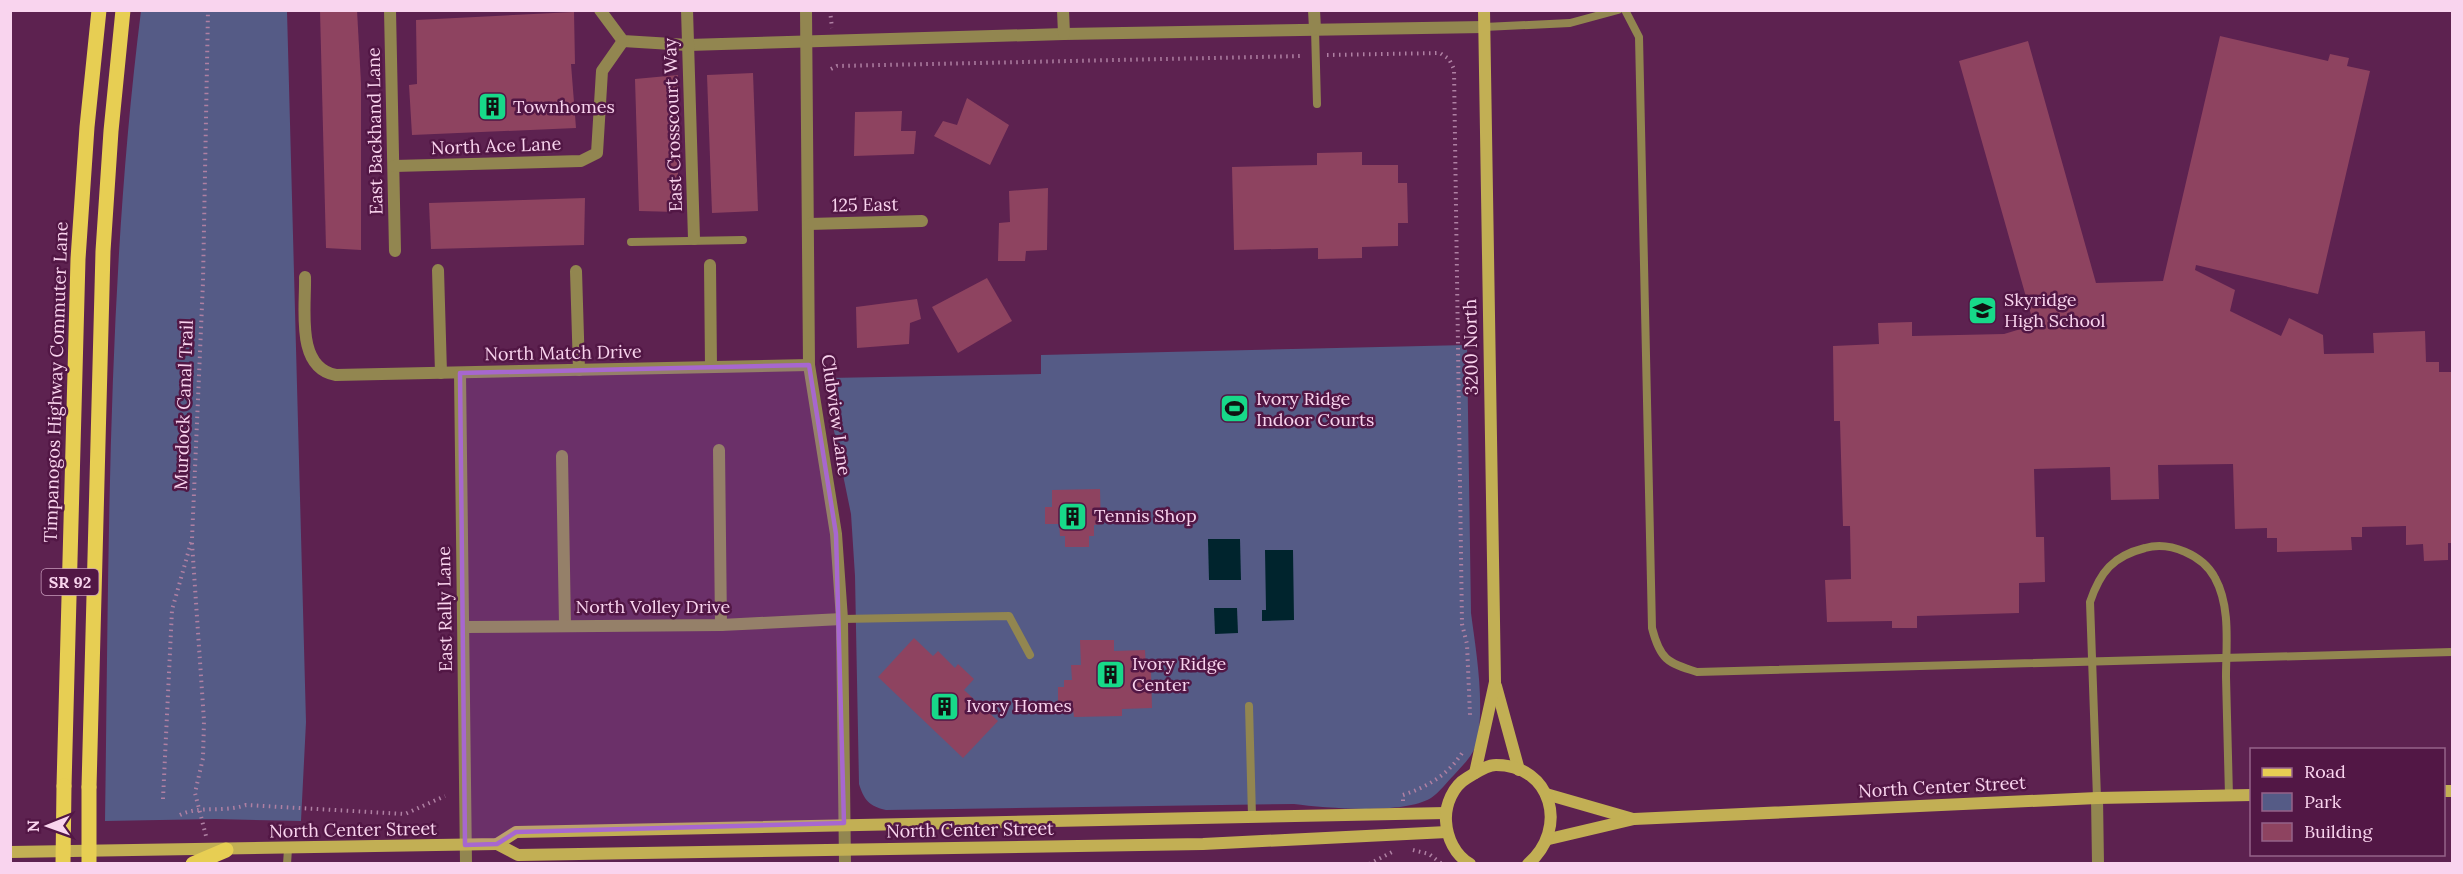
<svg xmlns="http://www.w3.org/2000/svg" width="2463" height="874" viewBox="0 0 2463 874" font-family="Lora,serif">
  <style>
    .green { fill: #555b86 }
    .water { fill: #00242d }
    .building { fill: #8e4360 }
    .lines { fill: none; stroke-linecap: round; stroke-linejoin: round }
    .path { stroke: #af80a3; stroke-width: 4; stroke-dasharray: 1.5 4.5; stroke-linecap: butt }
    .lane { stroke: #928650; stroke-width: 8 }
    .street { stroke: #928650; stroke-width: 12 }
    .secondary { stroke: #c2af54; stroke-width: 12 }
    .primary { stroke: #e7ce53; stroke-width: 15 }
    .primary-bridge { stroke: #e7ce53; stroke-width: 15 }
    .marked { fill: #a767cf; fill-opacity: 0.2; stroke: #a767cf; stroke-width: 4.5; stroke-linejoin: round }
    .labels { text-anchor: middle; stroke-width: 5; stroke-linejoin: round; paint-order: stroke }
    .shield { fill: #521745; stroke: #c79bbb; stroke-width: 1.5 }
    .shield-label { font-size: 16px; font-weight: bold; fill: #f9d4ee }
    .poi-label { font-size: 18px; fill: #f9d4ee; stroke: #521745; text-anchor: start }
    .street-label { font-size: 18px; fill: #f9d4ee; stroke: #521745 }
  </style>
  <rect width="100%" height="100%" fill="#5d2250"/>
  <g class="green">
    <path d="M141,11H287L306,722L301,821L215,819L105,821C109,550 107,280 141,11Z"/>
    <path d="M1467,345L1471,613C1476,651 1485,703 1477,741C1474,755 1463,765 1454,775C1447,782 1439,793 1431,798C1403,815 1326,808 1294,804L886,810C869,806 864,800 859,784L855,576L851,514L832,421L828,378L1041,374V355Z"/>
  </g>
  <g class="water">
    <polygon points="1208,539 1240,539 1241,580 1209,580"/>
    <polygon points="1265,550 1293,550 1294,620 1262,621 1262,610 1266,610"/>
    <polygon points="1214,608 1237,608 1238,633 1215,634"/>
  </g>
  <g class="building">
    <polygon points="320,10 357,10 361,83 361,250 326,248"/>
    <polygon points="574,12 575,64 571,64 576,128 412,135 409,85 417,84 416,20"/>
    <polygon points="2220,36 2328,61 2330,54 2349,58 2347,66 2370,71 2318,294 2196,265 2195,270 2235,290 2230,311 2281,336 2289,318 2323,335 2324,354 2374,353 2373,333 2425,331 2426,362 2439,362 2439,372 2452,372 2452,543 2448,543 2448,560 2424,561 2423,544 2406,545 2406,526 2362,527 2362,537 2351,537 2352,550 2277,552 2277,538 2267,538 2267,528 2235,529 2233,464 2158,465 2159,499 2111,500 2110,467 2034,469 2036,537 2044,537 2045,582 2019,583 2019,613 1917,616 1917,628 1892,628 1892,621 1827,622 1825,580 1851,579 1850,526 1843,526 1840,421 1834,421 1833,346 1879,344 1878,323 1912,322 1912,336 2004,334 2034,325 1959,61 2028,41 2096,283 2163,281"/>
    <polygon points="753,73 758,211 712,213 707,75"/>
    <polygon points="678,75 678,212 639,211 635,79"/>
    <polygon points="967,98 1009,125 990,165 934,136 943,121 957,125"/>
    <polygon points="902,111 901,131 916,131 914,154 854,156 855,112"/>
    <polygon points="1362,152 1362,165 1398,165 1398,183 1407,183 1408,223 1398,223 1398,246 1362,247 1362,258 1318,259 1318,248 1234,250 1232,167 1317,165 1317,153"/>
    <polygon points="1048,188 1047,250 1026,251 1025,261 998,261 999,223 1010,222 1009,191"/>
    <polygon points="585,198 584,245 431,249 429,203"/>
    <polygon points="987,278 1012,321 958,353 932,307"/>
    <polygon points="917,299 921,319 910,323 909,344 857,348 856,307"/>
    <polygon points="1100,489 1101,524 1094,525 1094,536 1089,536 1089,547 1065,547 1065,536 1060,536 1059,524 1045,524 1045,507 1052,507 1052,490"/>
    <polygon points="914,638 933,656 938,651 955,668 958,664 974,679 964,690 998,721 963,758 878,677"/>
    <polygon points="1080,640 1114,640 1114,651 1145,650 1146,669 1151,669 1152,708 1122,709 1122,716 1074,717 1073,710 1058,711 1058,687 1064,687 1064,680 1072,680 1071,665 1081,665"/>
  </g>
  <g class="lines">
    <g class="path">
      <polyline points="830,10 832,28"/>
      <polyline points="1327,55 1440,53 1449,59 1454,69 1462,624 1467,644 1470,715"/>
      <polyline points="831,69 837,66 1304,56"/>
      <polyline points="192,543 204,721 203,758 195,793 206,836"/>
      <polyline points="163,799 172,610 192,539 203,282 208,10"/>
      <path d="M1403,801V795C1427,787 1448,775 1462,753"/>
      <path d="M180,815C200,805 222,813 246,805L405,814L445,796"/>
      <polyline points="1413,850 1429,854 1442,864"/>
      <polyline points="1369,864 1394,851"/>
    </g>
    <g class="lane">
      <path d="M1625,10L1639,37L1652,628C1660,659 1667,663 1697,672L2452,652"/>
      <polyline points="1484,27 1570,23 1618,10"/>
      <polyline points="1315,29 1317,104"/>
      <polyline points="631,242 743,240"/>
      <polyline points="842,619 1009,616 1030,655"/>
      <polyline points="1249,706 1252,816"/>
      <path d="M2097,798L2090,602C2100,572 2113,556 2145,548C2170,541 2203,555 2215,578C2231,607 2226,646 2226,677C2227,717 2228,756 2229,796"/>
      <polyline points="287,864 288,849"/>
    </g>
    <g class="street">
      <polyline points="390,10 395,251"/>
      <polyline points="600,10 623,41 688,45 1064,34 1484,27"/>
      <polyline points="687,10 694,239"/>
      <polyline points="806,10 809,365 836,534 842,619 845,864"/>
      <polyline points="1063,10 1064,34"/>
      <polyline points="1314,10 1315,29"/>
      <polyline points="394,166 581,161 597,153 602,71 623,41"/>
      <polyline points="809,224 922,221"/>
      <polyline points="710,265 711,367"/>
      <polyline points="438,270 441,373"/>
      <polyline points="576,271 579,370"/>
      <path d="M305,277C306,307 295,368 336,375L809,365"/>
      <polyline points="460,373 466,864"/>
      <polyline points="719,450 721,625"/>
      <polyline points="562,456 565,625"/>
      <polyline points="464,627 721,625 842,619"/>
      <polyline points="2097,798 2098,864"/>
    </g>
    <g class="secondary">
      <polyline points="1496,686 1519,770"/>
      <polyline points="1475,773 1495,682 1484,10"/>
      <polyline points="2444,791 2452,791"/>
      <polyline points="1546,794 1633,819"/>
      <polyline points="1549,839 1634,819 2097,798 2252,795"/>
      <polyline points="497,844 518,855 1203,844 1447,832"/>
      <polyline points="10,852 497,844 516,832 1446,813"/>
      <path d="M1470,864C1455,855 1447,838 1446,821C1445,805 1453,786 1467,778C1476,773 1486,765 1496,765C1552,765 1569,829 1528,864"/>
    </g>
    <g class="primary">
      <polyline points="64,786 78,259 87,127 99,10"/>
      <polyline points="89,787 103,251 111,131 123,10"/>
      <polyline points="193,864 226,850"/>
    </g>
    <g class="primary-bridge">
      <polyline points="63,864 64,786"/>
      <polyline points="89,864 89,787"/>
    </g>
  </g>
  <path class="marked" d="M809,365L836,534L844,823L516,832L497,844L465,845L460,373Z"/>
  <defs>
    <symbol id="building-square" viewBox="-11 -11 22 22"><rect x="-9" y="-9" width="18" height="18" rx="4" fill="#17d989" stroke="#521745"/><path d="M-4-6H4V6H1V3H-1V6H-4ZM-2.5-4.3h1.7v1.8h-1.7ZM.8-4.3h1.7v1.8H.8ZM-2.5-1h1.7V.8h-1.7ZM.8-1h1.7V.8H.8Z" fill="#111"/></symbol>
    <symbol id="school-square" viewBox="-11 -11 22 22"><rect x="-9" y="-9" width="18" height="18" rx="4" fill="#17d989" stroke="#521745"/><path d="M0-5L7-2L0 1L-7-2ZM-4 1L0 2.5L4 1V4Q0 6-4 4Z" fill="#111"/></symbol>
    <symbol id="stadium-square" viewBox="-11 -11 22 22"><rect x="-9" y="-9" width="18" height="18" rx="4" fill="#17d989" stroke="#521745"/><path d="M0-5a6.5 5 0 1 0 0 10a6.5 5 0 1 0 0-10ZM-3.5-1.8h7v3.6h-7Z" fill="#111"/></symbol>
  </defs>
  <g fill-rule="evenodd">
    <use href="#building-square" x="476" y="90" width="33" height="33"/>
    <use href="#school-square" x="1966" y="294" width="33" height="33"/>
    <use href="#stadium-square" x="1218" y="392" width="33" height="33"/>
    <use href="#building-square" x="1056" y="500" width="33" height="33"/>
    <use href="#building-square" x="1094" y="658" width="33" height="33"/>
    <use href="#building-square" x="928" y="690" width="33" height="33"/>
  </g>
  <g class="labels">
    <rect class="shield" x="41.5" y="569" width="57" height="26" rx="4.5"/>
    <g class="shield-label">
      <text x="70" y="588">SR 92</text>
    </g>
    <g class="poi-label">
      <text x="513" y="113">Townhomes</text>
      <text x="2004" y="306">Skyridge<tspan x="2004" dy="21">High School</tspan></text>
      <text x="1256" y="405">Ivory Ridge<tspan x="1256" dy="21">Indoor Courts</tspan></text>
      <text x="1094" y="522">Tennis Shop</text>
      <text x="1132" y="670">Ivory Ridge<tspan x="1132" dy="21">Center</tspan></text>
      <text x="966" y="712">Ivory Homes</text>
    </g>
    <g class="street-label">
      <text transform="translate(673 125) rotate(-92)" y="6">East Crosscourt Way</text>
      <text transform="translate(375 131) rotate(-91)" y="6">East Backhand Lane</text>
      <text transform="translate(496 146) rotate(-2)" y="6">North Ace Lane</text>
      <text transform="translate(865 205) rotate(-1)" y="6">125 East</text>
      <text transform="translate(1471 347) rotate(-91)" y="6">3200 North</text>
      <text transform="translate(563 353) rotate(-1)" y="6">North Match Drive</text>
      <text transform="translate(56 382) rotate(-88)" y="6">Timpanogos Highway Commuter Lane</text>
      <text transform="translate(184 405) rotate(-88)" y="6">Murdock Canal Trail</text>
      <text transform="translate(836 415) rotate(82)" y="6">Clubview Lane</text>
      <text x="653" y="613">North Volley Drive</text>
      <text transform="translate(445 609) rotate(-91)" y="6">East Rally Lane</text>
      <text transform="translate(1942 787) rotate(-3)" y="6">North Center Street</text>
      <text transform="translate(353 830) rotate(-1)" y="6">North Center Street</text>
      <text transform="translate(970 830) rotate(-1)" y="6">North Center Street</text>
    </g>
  </g>
  <rect width="2463" height="874" fill="none" stroke="#f9d4ee" stroke-width="24"/>
  <rect x="2250" y="748" width="195" height="108" fill="#521745" stroke="#956389" stroke-width="1.5"/>
  <rect x="2262" y="768" width="30" height="9" fill="#e7ce53" stroke="#956389" stroke-width="1.5"/>
  <text x="2304" y="778" font-size="18" fill="#f9d4ee">Road</text>
  <rect x="2262" y="793" width="30" height="18" fill="#555b86" stroke="#956389" stroke-width="1.5"/>
  <text x="2304" y="808" font-size="18" fill="#f9d4ee">Park</text>
  <rect x="2262" y="823" width="30" height="18" fill="#8e4360" stroke="#956389" stroke-width="1.5"/>
  <text x="2304" y="838" font-size="18" fill="#f9d4ee">Building</text>
  <g transform="translate(48 826) rotate(269)" stroke="#521745" stroke-width="4.5" paint-order="stroke">
  <path d="M0-4.5L10 22L0 15L-10 22Z" fill="#f9d4ee"/>
  <text y="-9" font-size="16" font-weight="bold" text-anchor="middle" fill="#f9d4ee">N</text>
  </g>
</svg>
